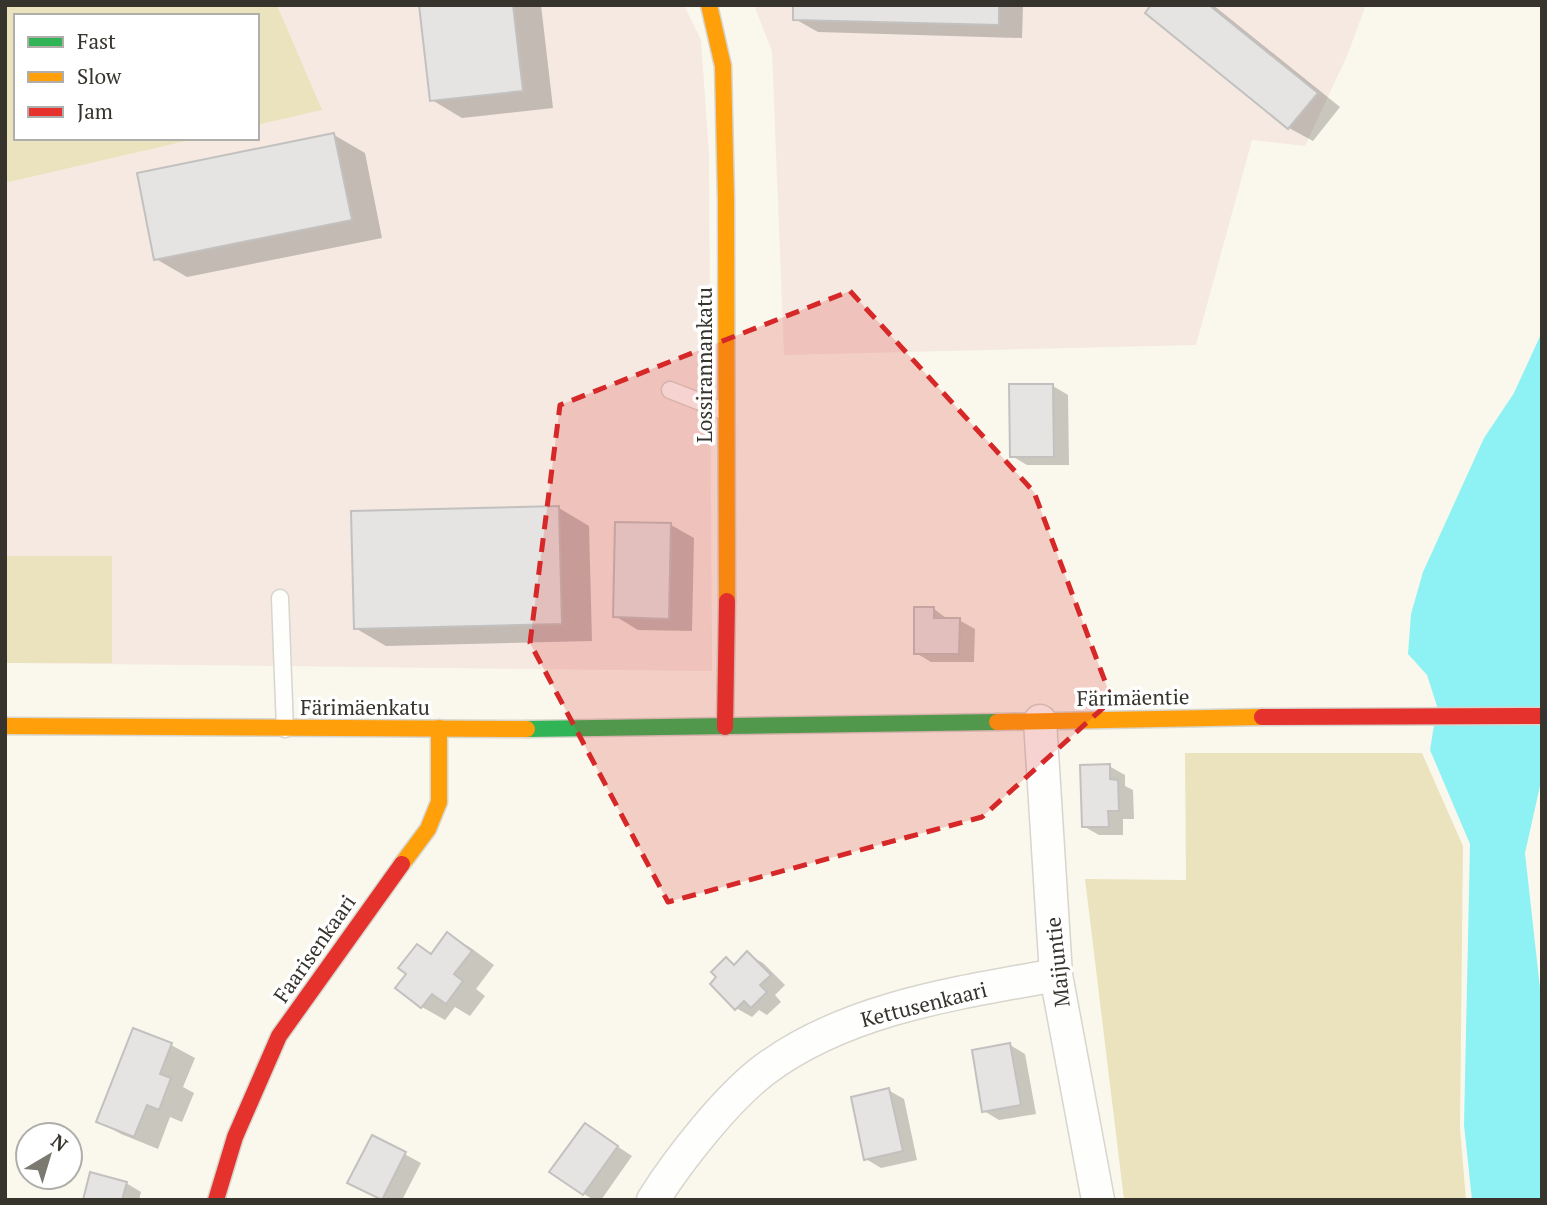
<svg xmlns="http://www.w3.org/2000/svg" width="1547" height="1205" viewBox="0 0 1547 1205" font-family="'PT Serif',serif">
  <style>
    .industrial { fill: #f5e9e1 }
    .green { fill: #eae3be }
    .water { fill: #8ef2f4 }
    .shadow { fill: #0003 }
    .building { fill: #e5e4e2; stroke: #c2c1bf; stroke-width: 2 }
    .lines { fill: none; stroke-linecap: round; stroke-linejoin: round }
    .lane-casing { stroke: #d7d5cd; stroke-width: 19 }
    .street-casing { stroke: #d7d5cd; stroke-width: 35 }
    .fast-casing { stroke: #d7d5cd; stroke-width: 19 }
    .slow-casing { stroke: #d7d5cd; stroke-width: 19 }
    .jam-casing { stroke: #d7d5cd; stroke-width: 19 }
    .lane { stroke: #fefefc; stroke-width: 16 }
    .street { stroke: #fefefc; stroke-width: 32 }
    .fast { stroke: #30b455; stroke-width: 16 }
    .slow { stroke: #ff9f0a; stroke-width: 16 }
    .jam { stroke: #e5322d; stroke-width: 16 }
    .marked { fill: #d62828; fill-opacity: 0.2; stroke: #d62828; stroke-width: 5; stroke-dasharray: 14 9; stroke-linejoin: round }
    .labels { text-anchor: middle; stroke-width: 7; stroke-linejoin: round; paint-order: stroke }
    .street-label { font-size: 21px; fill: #36342d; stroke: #fff }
  </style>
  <rect width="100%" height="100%" fill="#faf8ed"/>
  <g class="industrial">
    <polygon points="277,5 684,5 701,40 709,153 712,671 5,663 5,183 199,138 257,138 257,125 321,110"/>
    <polygon points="754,5 1366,5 1347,56 1305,146 1252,140 1196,345 784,355 772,51"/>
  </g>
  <g class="green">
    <polygon points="5,5 277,5 322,110 257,125 257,16 16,16 16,138 199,138 5,183"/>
    <rect x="5" y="556" width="107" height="107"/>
    <polygon points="1185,753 1422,753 1463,846 1460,1128 1466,1200 1124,1200 1085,879 1186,880"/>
  </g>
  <polygon class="water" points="1542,332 1542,777 1525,853 1542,1006 1542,1200 1472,1200 1464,1125 1470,844 1430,750 1437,706 1427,675 1408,654 1411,614 1423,572 1484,438 1514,393"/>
  <g class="shadow">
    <polygon points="421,5 541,5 553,108 462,118 432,100"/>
    <polygon points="795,5 1023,5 1022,38 818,32 795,19"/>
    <polygon points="1153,5 1213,5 1340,107 1313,141 1289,128 1147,13"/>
    <polygon points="334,135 365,153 382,238 187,277 156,259"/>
    <polygon points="1053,386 1068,395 1069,465 1027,465 1012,456"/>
    <polygon points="559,508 589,526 592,641 386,646 355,628"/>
    <polygon points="671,525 694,538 692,631 638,630 615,616"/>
    <polygon points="934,609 949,620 959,620 975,629 974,662 931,662 916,653"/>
    <polygon points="1109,766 1125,775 1125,786 1133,790 1134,819 1123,819 1123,835 1099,835 1083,826"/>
    <polygon points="448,934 471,948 494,965 476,989 485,996 470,1016 455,1007 445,1020 422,1007 397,988 432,955"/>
    <polygon points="747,954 763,963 785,985 775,995 781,1002 767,1015 759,1010 752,1017 736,1008 726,959 736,965"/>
    <polygon points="134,1030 171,1045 195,1058 183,1087 194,1093 182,1122 170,1117 158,1149 121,1134 98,1121"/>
    <polygon points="1010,1045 1025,1054 1036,1114 999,1120 984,1111"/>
    <polygon points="888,1090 904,1099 917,1160 881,1168 866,1159"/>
    <polygon points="585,1125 632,1156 601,1200 594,1200 584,1194 552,1171"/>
    <polygon points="373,1137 421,1163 402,1200 382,1200"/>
    <polygon points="126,1183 141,1192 139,1200 84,1200"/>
  </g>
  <g class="building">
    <polygon points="419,5 513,5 523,91 430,101"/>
    <polygon points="793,5 999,5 999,25 793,20"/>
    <polygon points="1151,5 1209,5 1318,93 1288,129 1145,13"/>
    <polygon points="334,133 352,220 154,260 137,173"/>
    <polygon points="1009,384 1053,384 1054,457 1010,457"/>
    <polygon points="559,506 562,624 354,629 351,511"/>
    <polygon points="615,522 671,523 669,619 613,617"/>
    <polygon points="914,607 934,607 934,618 960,618 959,654 914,654"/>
    <polygon points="1110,764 1110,779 1118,780 1119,811 1108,811 1109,827 1082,827 1080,765"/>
    <polygon points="447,932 472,951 454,974 463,981 446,1004 432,994 421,1008 395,988 406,974 398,968 417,944 431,954"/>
    <polygon points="747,951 771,975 760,985 767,992 751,1008 744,1001 735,1010 710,984 716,977 711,972 726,957 734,965"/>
    <polygon points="133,1028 172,1043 160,1074 171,1078 159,1110 147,1105 134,1137 96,1122"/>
    <polygon points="1010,1043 1021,1105 982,1112 972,1050"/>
    <polygon points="889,1088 903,1151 864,1160 851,1097"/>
    <polygon points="585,1123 618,1146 583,1195 549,1172"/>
    <polygon points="372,1135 406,1152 382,1200 347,1183"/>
    <polygon points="90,1172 127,1182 122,1200 83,1200"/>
  </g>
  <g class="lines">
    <defs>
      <g id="lane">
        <polyline points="670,390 726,412"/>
        <polyline points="280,598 285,729"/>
      </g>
      <g id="street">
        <polyline points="1040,721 1056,975 1098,1200"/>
        <path d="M653,1200C679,1159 726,1099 764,1070C847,1008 957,993 1056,975"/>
      </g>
      <polyline id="fast" points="527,729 997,722"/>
      <g id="slow">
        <polyline points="709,5 723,66 726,200 727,601"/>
        <polyline points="997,722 1262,717"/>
        <polyline points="5,726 527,729"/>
        <polyline points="402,864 428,829 439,802 439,728"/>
      </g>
      <g id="jam">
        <polyline points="1262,717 1542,716"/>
        <polyline points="725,727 727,601"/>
        <polyline points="216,1200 235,1137 279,1036 402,864"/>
      </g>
    </defs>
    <use href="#lane" class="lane-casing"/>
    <use href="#street" class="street-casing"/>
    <use href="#fast" class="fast-casing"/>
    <use href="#slow" class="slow-casing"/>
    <use href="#jam" class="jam-casing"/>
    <use href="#lane" class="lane"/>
    <use href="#street" class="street"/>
    <use href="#fast" class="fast"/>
    <use href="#slow" class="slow"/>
    <use href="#jam" class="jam"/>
  </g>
  <path class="marked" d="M850,291L1034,492L1112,700L982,817L668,902L530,643L560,405Z"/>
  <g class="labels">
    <g class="street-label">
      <text transform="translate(705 365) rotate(-90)" y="7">Lossirannankatu</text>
      <text transform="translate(1133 698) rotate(-1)" y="7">Färimäentie</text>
      <text x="365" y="715">Färimäenkatu</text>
      <text transform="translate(315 949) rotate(-55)" y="7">Faarisenkaari</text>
      <text transform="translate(1058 962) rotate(-96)" y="7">Maijuntie</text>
      <text transform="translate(924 1005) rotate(-14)" y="7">Kettusenkaari</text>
    </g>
  </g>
  <rect width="1547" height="1205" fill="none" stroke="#36342d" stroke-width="14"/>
  <rect x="14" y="14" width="245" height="126" fill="#ffffff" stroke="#afaeab" stroke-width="2"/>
  <rect x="28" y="37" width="35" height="10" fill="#30b455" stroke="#afaeab" stroke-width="2"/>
  <text x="77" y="49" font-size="21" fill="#36342d">Fast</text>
  <rect x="28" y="72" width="35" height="10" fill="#ff9f0a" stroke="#afaeab" stroke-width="2"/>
  <text x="77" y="84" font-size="21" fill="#36342d">Slow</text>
  <rect x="28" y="107" width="35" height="10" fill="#e5322d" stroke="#afaeab" stroke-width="2"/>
  <text x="77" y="119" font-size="21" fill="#36342d">Jam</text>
  <g transform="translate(49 1156) rotate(38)"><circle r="33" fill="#ffffff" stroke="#afaeab" stroke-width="2"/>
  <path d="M0-5L12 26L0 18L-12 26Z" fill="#7b7970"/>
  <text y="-10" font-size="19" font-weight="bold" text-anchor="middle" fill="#36342d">N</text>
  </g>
</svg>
